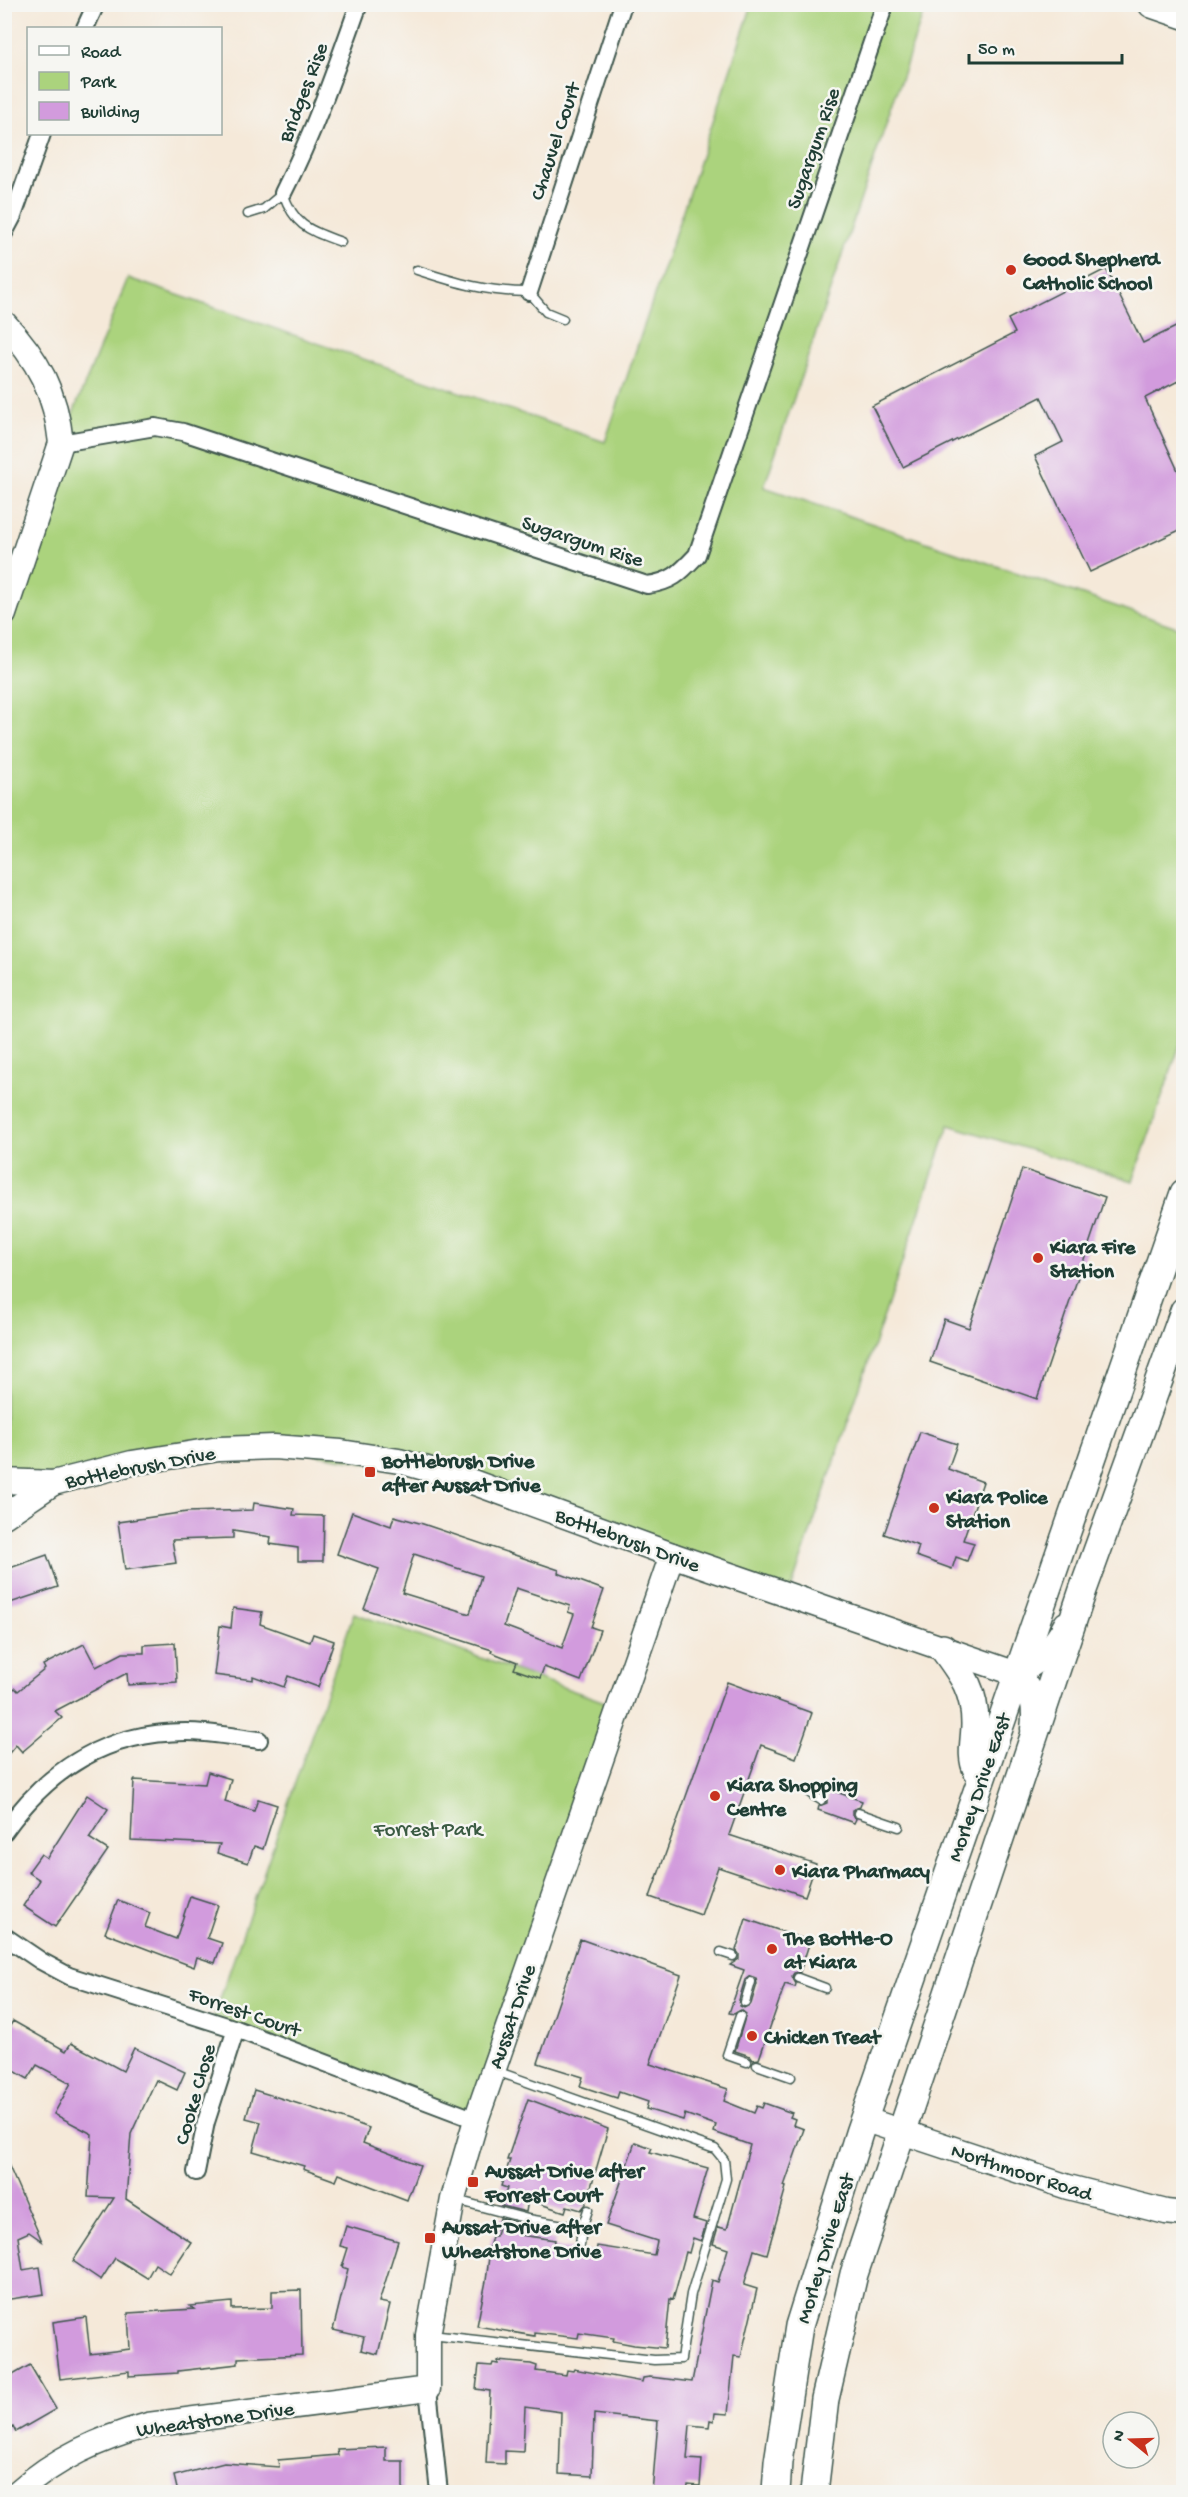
<svg xmlns="http://www.w3.org/2000/svg" width="1188" height="2497" viewBox="0 0 1188 2497" font-family="'Gochi Hand',sans-serif">
  <style>
    .green { fill: #abd37d; stroke: #658858; stroke-width: 1.5 }
    .building { fill: #d29bdd; fill-rule: evenodd }
    .lines { fill: none; stroke-linecap: round; stroke-linejoin: round }
    .lane-casing { stroke: #3f574d; stroke-width: 11 }
    .street-casing { stroke: #3f574d; stroke-width: 20 }
    .secondary-casing { stroke: #3f574d; stroke-width: 27 }
    .primary-casing { stroke: #3f574d; stroke-width: 30 }
    .lane { stroke: #fff; stroke-width: 8 }
    .street { stroke: #fff; stroke-width: 16 }
    .secondary { stroke: #fff; stroke-width: 24 }
    .primary { stroke: #fff; stroke-width: 27 }
    .poi-dot { fill: #c8321e; stroke: #f6f6f2; stroke-width: 2 }
    .labels { text-anchor: middle; stroke-width: 5; stroke-linejoin: round; paint-order: stroke }
    .street-label { font-size: 21px; fill: #1f3d34; stroke: #f6f6f2 }
    .poi-label { font-size: 21px; font-weight: bold; fill: #1f3d34; stroke: #f6f6f2; text-anchor: start }
    .park-label { font-size: 21px; fill: #3b5b43; stroke: #f6f6f2 }
  </style>
  <rect width="100%" height="100%" fill="#f6f6f2"/>
  <filter id="ink" filterUnits="userSpaceOnUse"><feTurbulence type="fractalNoise" baseFrequency=".0167" numOctaves="2"/><feDisplacementMap in="SourceGraphic" scale="12" xChannelSelector="R" yChannelSelector="G"/><feConvolveMatrix kernelMatrix="1 2 1 2 8 2 1 2 1" color-interpolation-filters="sRGB"/></filter>
  <filter id="wash" filterUnits="userSpaceOnUse"><feTurbulence type="fractalNoise" baseFrequency=".008" numOctaves="4" result="noise"/><feDisplacementMap in="SourceGraphic" scale="24" xChannelSelector="R" yChannelSelector="G"/><feGaussianBlur stdDeviation="1.35" result="paint"/><feColorMatrix in="noise" values="0 0 0 0 0 0 0 0 0 0 0 0 0 0 0 0 0 1.4 0 .05"/><feComposite in="paint" operator="in"/></filter>
  <g filter="url(#wash)">
    <rect width="100%" height="100%" fill="#f5e9d9"/>
    <g class="green">
      <polygon points="752,5 926,5 764,487 1183,629 1183,1036 1133,1181 949,1125 789,1595 467,1480 274,1447 5,1481 5,614 61,443 128,278 605,442"/>
      <polygon points="354,1613 619,1707 476,2120 212,2022"/>
    </g>
    <g id="blocks">
      <g class="building">
        <polygon points="1106,269 1143,343 1184,323 1184,378 1145,398 1184,484 1184,528 1090,572 1035,456 1063,442 1041,397 903,467 872,406 1015,333 1008,319"/>
        <polygon points="1022,1169 1105,1197 1037,1399 930,1362 944,1319 969,1328"/>
        <polygon points="920,1432 957,1444 948,1469 983,1482 963,1540 974,1543 967,1561 956,1557 952,1569 916,1556 919,1546 884,1534"/>
        <polygon points="254,1503 294,1509 293,1515 324,1516 323,1561 298,1561 298,1548 270,1544 271,1537 233,1531 233,1538 172,1540 176,1563 125,1570 118,1522 187,1512 253,1510"/>
        <path d="M352,1512L391,1526L394,1516L423,1524L559,1570L558,1573L604,1590L591,1627L600,1630L581,1681L544,1667L540,1678L514,1669L517,1662L491,1652L492,1650L364,1609L379,1569L337,1554ZM414,1554L481,1576L470,1614L402,1593ZM516,1588L570,1606L568,1612L574,1614L562,1648L504,1626Z"/>
        <polygon points="47,1555 58,1587 4,1605 4,1570"/>
        <polygon points="233,1608 262,1612 260,1624 310,1642 313,1634 334,1641 318,1687 288,1676 284,1687 253,1676 253,1680 214,1675 220,1626 231,1628"/>
        <polygon points="175,1643 177,1682 128,1685 127,1673 55,1711 62,1718 22,1752 16,1745 4,1759 4,1697 15,1688 18,1691 45,1669 43,1665 84,1644 96,1667 123,1653 144,1653 144,1645"/>
        <polygon points="727,1682 812,1713 796,1758 761,1745 729,1835 816,1864 805,1896 718,1867 701,1915 650,1897"/>
        <polygon points="208,1772 231,1779 225,1802 254,1811 258,1799 277,1805 263,1849 254,1846 248,1863 217,1853 220,1844 131,1840 134,1780 205,1784"/>
        <polygon points="825,1788 862,1801 860,1807 852,1810 852,1815 856,1819 854,1823 818,1810 819,1806 827,1803 827,1797 823,1794"/>
        <polygon points="87,1795 108,1809 89,1838 108,1850 55,1927 23,1906 40,1880 28,1872 41,1854 47,1858"/>
        <polygon points="190,1896 218,1905 207,1938 222,1943 215,1963 197,1957 194,1967 105,1933 118,1900 150,1913 145,1927 176,1939"/>
        <path d="M746,1919L810,1941L800,1972L794,1973L792,1976L796,1984L795,1987L785,1984L759,2059L753,2060L750,2056L735,2051L746,2014L741,2010L734,2014L729,2013L744,1970L730,1965L739,1959V1954L736,1950ZM750,1976L756,1978L757,1984L751,2004L744,2008L740,2006L739,2000L745,1980Z"/>
        <polygon points="580,1939 681,1975 650,2064 728,2089 724,2101 754,2113 757,2106 762,2108 764,2103 792,2113 790,2117 795,2119 793,2125 804,2129 784,2186 786,2187 767,2254 754,2250 744,2285 757,2289 741,2357 734,2356 728,2414 715,2413 714,2421 710,2420 709,2427 690,2425 687,2459 702,2460 700,2486 688,2485 687,2493 652,2493 658,2421 594,2414 592,2476 559,2474 561,2412 525,2407 523,2452 505,2451 505,2464 486,2463 490,2391 476,2389 479,2365 492,2366 493,2363 498,2364 498,2361 531,2364 537,2366 536,2371 566,2375 567,2370 573,2371 574,2369 642,2382 643,2378 650,2377 692,2382 712,2280 718,2282 728,2249 713,2244 718,2227 727,2229 750,2145 714,2132 716,2125 685,2114 683,2120 646,2109 648,2102 619,2092 617,2098 580,2086 583,2077 538,2063"/>
        <polygon points="13,2021 66,2051 71,2043 123,2071 134,2048 185,2072 177,2090 156,2080 131,2134 126,2199 191,2242 170,2274 155,2264 147,2278 115,2258 101,2280 73,2261 114,2198 88,2197 92,2134 54,2114 71,2083 37,2065 28,2079 4,2065 4,2035"/>
        <polygon points="254,2090 325,2112 369,2128 363,2143 420,2165 407,2200 339,2174 336,2181 303,2169 304,2166 253,2151 261,2122 246,2118"/>
        <polygon points="528,2099 608,2129 586,2204 581,2210 567,2206 565,2212 528,2200 526,2212 502,2206 507,2188 501,2186 510,2160 507,2160"/>
        <polygon points="635,2142 652,2148 650,2152 708,2168 693,2219 706,2223 701,2241 693,2238 689,2253 686,2252 673,2300 670,2299 665,2348 634,2345 613,2341 614,2338 579,2333 578,2338 535,2333 535,2336 477,2326 486,2281 489,2257 487,2257 492,2236 496,2236 500,2218 523,2224 521,2235 555,2240 554,2247 596,2253 597,2246 654,2255 657,2241 606,2225"/>
        <polygon points="4,2155 42,2241 29,2232 18,2237 23,2270 40,2267 44,2294 4,2300"/>
        <polygon points="346,2226 398,2241 379,2302 390,2304 378,2354 361,2350 364,2337 333,2330 348,2269 342,2267 348,2248 340,2246"/>
        <polygon points="301,2290 302,2355 238,2358 238,2364 178,2371 178,2373 129,2376 129,2371 60,2379 53,2322 86,2317 90,2354 130,2349 128,2313 194,2309 190,2306 232,2302 232,2309 272,2308 272,2291"/>
        <polygon points="30,2365 56,2409 16,2432 13,2426 4,2434 4,2380"/>
        <polygon points="386,2447 386,2461 403,2461 403,2493 178,2493 174,2476 224,2463 279,2467 278,2460 338,2455 337,2449"/>
      </g>
    </g>
  </g>
  <g filter="url(#ink)">
    <use href="#blocks" fill-opacity="0" stroke="#3f574d" stroke-width="1.5"/>
    <g class="lines">
      <defs>
        <g id="lane">
          <path d="M248,214L264,209L283,193C295,227 309,230 341,242"/>
          <path d="M417,270C457,283 487,292 529,292L546,312L563,319"/>
          <polyline points="811,1794 821,1800"/>
          <polyline points="858,1813 899,1827"/>
          <polyline points="721,1952 733,1956"/>
          <polyline points="798,1978 825,1988"/>
          <polyline points="745,2002 751,1982"/>
          <polyline points="740,2016 727,2055 747,2062"/>
          <polyline points="757,2065 791,2077"/>
          <polyline points="456,2200 528,2219 582,2228"/>
          <polyline points="580,2245 582,2228 588,2210"/>
          <polyline points="431,2335 654,2360 681,2359 691,2294 726,2179 724,2160 715,2149 496,2071"/>
        </g>
        <g id="street">
          <polyline points="85,28 96,4"/>
          <path d="M283,193C314,132 336,69 359,4"/>
          <polyline points="4,233 13,216 42,134"/>
          <polyline points="529,292 623,4"/>
          <path d="M61,443L155,427L183,432L647,585C672,582 680,573 697,555L885,4"/>
          <path d="M4,1832C49,1768 107,1732 186,1732C210,1732 235,1737 259,1740"/>
          <polyline points="4,1936 41,1961 69,1976 236,2029 476,2120"/>
          <polyline points="196,2172 206,2122 236,2029"/>
          <polyline points="428,2389 439,2492"/>
        </g>
        <g id="secondary">
          <path d="M4,323C38,359 56,393 61,443L4,614"/>
          <path d="M4,1481L53,1483L132,1463L219,1449L274,1447L341,1452L399,1461L467,1480L672,1555L1017,1674C1033,1691 1036,1706 1033,1729"/>
          <polyline points="4,1516 53,1483"/>
          <path d="M1017,1674C1039,1662 1055,1646 1066,1624"/>
          <polyline points="863,2119 1068,2187 1166,2212 1184,2214"/>
          <path d="M18,2492C56,2458 99,2439 148,2425L428,2389V2335L453,2199L476,2120L672,1555"/>
        </g>
        <g id="primary">
          <polyline points="1152,4 1184,15"/>
          <path d="M943,1648C962,1674 975,1690 975,1724C975,1740 970,1756 977,1770"/>
          <polyline points="776,2492 778,2462 799,2326 859,2133 1184,1193"/>
          <polyline points="814,2492 825,2399 854,2274 1083,1590 1184,1311"/>
        </g>
      </defs>
      <use href="#lane" class="lane-casing"/>
      <use href="#street" class="street-casing"/>
      <use href="#secondary" class="secondary-casing"/>
      <use href="#primary" class="primary-casing"/>
      <use href="#lane" class="lane"/>
      <use href="#street" class="street"/>
      <use href="#secondary" class="secondary"/>
      <use href="#primary" class="primary"/>
    </g>
  </g>
  <g class="poi-dot">
    <circle cx="1011" cy="270" r="6"/>
    <circle cx="1038" cy="1258" r="6"/>
    <rect x="364" y="1466" width="12" height="12" rx="3"/>
    <circle cx="934" cy="1508" r="6"/>
    <circle cx="715" cy="1796" r="6"/>
    <circle cx="780" cy="1870" r="6"/>
    <circle cx="772" cy="1949" r="6"/>
    <circle cx="752" cy="2036" r="6"/>
    <rect x="467" y="2176" width="12" height="12" rx="3"/>
    <rect x="424" y="2232" width="12" height="12" rx="3"/>
  </g>
  <g class="labels">
    <g class="street-label">
      <text transform="translate(302 92) rotate(-69)" y="7">Bridges Rise</text>
      <text transform="translate(554 141) rotate(-72)" y="7">Chauvel Court</text>
      <text transform="translate(812 148) rotate(-71)" y="7">Sugargum Rise</text>
      <text transform="translate(583 540) rotate(18)" y="7">Sugargum Rise</text>
      <text transform="translate(140 1466) rotate(-11)" y="7">Bottlebrush Drive</text>
      <text transform="translate(628 1539) rotate(20)" y="7">Bottlebrush Drive</text>
      <text transform="translate(978 1787) rotate(-71)" y="7">Morley Drive East</text>
      <text transform="translate(245 2011) rotate(19)" y="7">Forrest Court</text>
      <text transform="translate(511 2016) rotate(-71)" y="7">Aussat Drive</text>
      <text transform="translate(194 2094) rotate(-74)" y="7">Cooke Close</text>
      <text transform="translate(1022 2171) rotate(18)" y="7">Northmoor Road</text>
      <text transform="translate(824 2248) rotate(-73)" y="7">Morley Drive East</text>
      <text transform="translate(215 2418) rotate(-8)" y="7">Wheatstone Drive</text>
    </g>
    <g class="poi-label">
      <text x="1023" y="265">Good Shepherd<tspan x="1023" dy="24">Catholic School</tspan></text>
      <text x="1050" y="1253">Kiara Fire<tspan x="1050" dy="24">Station</tspan></text>
      <text x="382" y="1467">Bottlebrush Drive<tspan x="382" dy="24">after Aussat Drive</tspan></text>
      <text x="946" y="1503">Kiara Police<tspan x="946" dy="24">Station</tspan></text>
      <text x="727" y="1791">Kiara Shopping<tspan x="727" dy="24">Centre</tspan></text>
      <text x="792" y="1877">Kiara Pharmacy</text>
      <text x="784" y="1944">The Bottle-O<tspan x="784" dy="24">at Kiara</tspan></text>
      <text x="764" y="2043">Chicken Treat</text>
      <text x="485" y="2177">Aussat Drive after<tspan x="485" dy="24">Forrest Court</tspan></text>
      <text x="442" y="2233">Aussat Drive after<tspan x="442" dy="24">Wheatstone Drive</tspan></text>
    </g>
    <g class="park-label">
      <text x="428" y="1835">Forrest Park</text>
    </g>
  </g>
  <rect width="1188" height="2497" fill="none" stroke="#f6f6f2" stroke-width="24"/>
  <rect x="27" y="27" width="195" height="108" fill="#f6f6f2" stroke="#a0aca6" stroke-width="1.5"/>
  <rect x="39" y="46" width="30" height="9" fill="#ffffff" stroke="#a0aca6" stroke-width="1.5"/>
  <text x="81" y="57" font-size="18" fill="#1f3d34">Road</text>
  <rect x="39" y="72" width="30" height="18" fill="#abd37d" stroke="#a0aca6" stroke-width="1.5"/>
  <text x="81" y="87" font-size="18" fill="#1f3d34">Park</text>
  <rect x="39" y="102" width="30" height="18" fill="#d29bdd" stroke="#a0aca6" stroke-width="1.5"/>
  <text x="81" y="117" font-size="18" fill="#1f3d34">Building</text>
  <g transform="translate(1131 2440) rotate(289)"><circle r="28" fill="#f6f6f2" stroke="#a0aca6" stroke-width="1.5"/>
  <path d="M0-4.5L10 22L0 15L-10 22Z" fill="#c8321e"/>
  <text y="-9" font-size="16" font-weight="bold" text-anchor="middle" fill="#1f3d34">N</text>
  </g>
  <path d="M969 54v9h153v-9" fill="none" stroke="#1f3d34" stroke-width="3"/>
  <text x="978" y="54" font-size="18" fill="#1f3d34" stroke="#f6f6f2" stroke-width="4.5" paint-order="stroke">50 m</text>
</svg>
